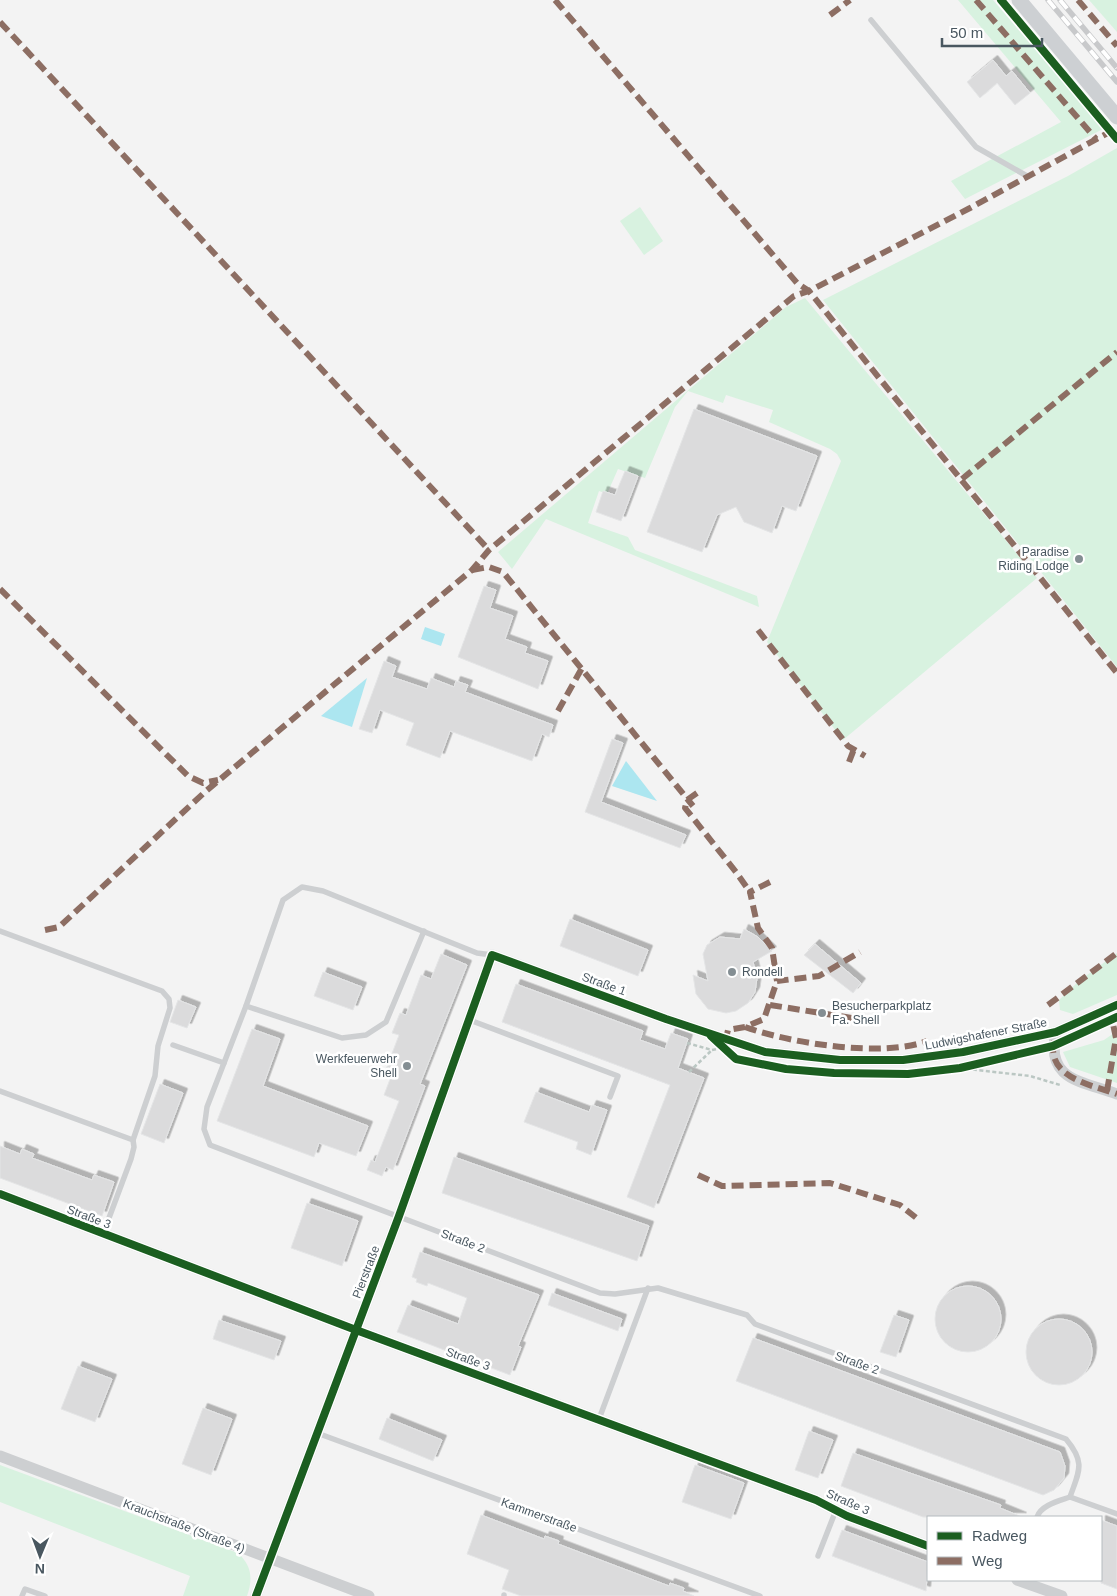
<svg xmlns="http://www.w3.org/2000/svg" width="1117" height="1596" viewBox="0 0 1117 1596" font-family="Helvetica,sans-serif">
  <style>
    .green { fill: #d8f2e0 }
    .water { fill: #ace6f0 }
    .building { fill: #dbdbdc; stroke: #e4e5e6; filter: url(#shadow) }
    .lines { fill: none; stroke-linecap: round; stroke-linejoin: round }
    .path { stroke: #bbc7c3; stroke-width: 2.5; stroke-dasharray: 4 2.5; stroke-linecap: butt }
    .service { stroke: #cdcfd1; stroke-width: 5.5 }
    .minor { stroke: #cdcfd1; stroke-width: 11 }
    .secondary { stroke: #cdd0d3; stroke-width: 15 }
    .rail-casing { stroke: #c8c9cb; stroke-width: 5.5 }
    .rail { stroke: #fff; stroke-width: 4; stroke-dasharray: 11; stroke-linecap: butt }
    .quiet { stroke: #8d6e63; stroke-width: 6; stroke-dasharray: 12 6; stroke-linecap: butt }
    .cycleway-casing { stroke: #fff; stroke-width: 11 }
    .cycleway { stroke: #1b5e20; stroke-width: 8 }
    .poi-dot { fill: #848e93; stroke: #fff; stroke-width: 2 }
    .labels { text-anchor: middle; stroke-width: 5; stroke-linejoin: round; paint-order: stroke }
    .poi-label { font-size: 12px; fill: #495760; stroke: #fff; text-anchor: end }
    .street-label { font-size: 12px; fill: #495760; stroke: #fff }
  </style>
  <defs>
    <filter id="shadow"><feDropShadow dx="4.5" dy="-4.5" stdDeviation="0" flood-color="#0004"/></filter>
  </defs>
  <rect width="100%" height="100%" fill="#f3f3f3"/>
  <g class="green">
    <polygon points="958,0 993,0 1103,129 965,199 951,181 1061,122"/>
    <polygon points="1089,0 1117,0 1117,32"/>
    <polygon points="1117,148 1117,667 823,300 1068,176"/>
    <polygon points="640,207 663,241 644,255 620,221"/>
    <polygon points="805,298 1037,578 843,740 767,642 841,461 837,454 830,449 769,422 773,410 726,395 723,403 688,391 675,407 645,478 618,469 607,494 599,491 588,523 628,537 635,550 757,596 759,607 546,519 512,569 498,552 786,307"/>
    <polygon points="1117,953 1117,995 1073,1014 1060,1010 1059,1000 1079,981"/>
    <polygon points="1117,1031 1117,1083 1070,1067 1063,1052 1104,1040"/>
    <path d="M0,1465L238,1553C252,1566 253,1579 247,1596H183L190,1576L0,1502Z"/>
  </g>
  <g class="water">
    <polygon points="425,627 445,634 441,646 421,639"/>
    <polygon points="367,678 352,727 321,716"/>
    <polygon points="626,761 657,801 612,786"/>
  </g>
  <g class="building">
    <polygon points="993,60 1006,76 1012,71 1030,93 1015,105 997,83 980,98 967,82"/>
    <polygon points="694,409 817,456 796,511 782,506 772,533 744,522 736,507 717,515 702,552 647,532"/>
    <polygon points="625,471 638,476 621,521 596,512 603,491 615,495"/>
    <polygon points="484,586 496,590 490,608 513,616 505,639 527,647 525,653 548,661 538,689 458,657"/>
    <polygon points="384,661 396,666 392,677 427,689 431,678 454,687 456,681 468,685 465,692 553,725 549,737 542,734 532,761 450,731 440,758 406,745 414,723 380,710 372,733 359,729"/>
    <polygon points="612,739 623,743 601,802 686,835 680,848 585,812"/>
    <polygon points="570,919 648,950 638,976 560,946"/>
    <polygon points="744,929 758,937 772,951 753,962 757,978 755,992 748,1003 736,1011 726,1013 708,1009 696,994 693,975 708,981 703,954 707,945 720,937 740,939"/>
    <polygon points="815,944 861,983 853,993 804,955"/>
    <polygon points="441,954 467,965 420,1084 425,1086 393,1170 386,1167 382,1176 367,1170 371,1160 375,1162 399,1101 384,1095 392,1074 385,1072 399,1035 392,1033 400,1013 406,1015 421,975 431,979"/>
    <polygon points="323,972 362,987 353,1010 314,996"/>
    <polygon points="516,984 643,1031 640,1040 665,1049 671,1033 688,1039 678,1068 704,1078 654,1208 627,1197 670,1085 502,1022"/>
    <polygon points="178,1000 196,1007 187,1028 170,1022"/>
    <polygon points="252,1029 280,1039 263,1086 368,1126 356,1156 319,1143 314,1157 217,1121"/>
    <polygon points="160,1084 183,1093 164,1143 141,1134"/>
    <polygon points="536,1092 589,1112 592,1105 607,1110 591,1155 576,1149 578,1142 524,1122"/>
    <polygon points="0,1146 20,1154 22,1149 34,1154 32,1158 92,1180 94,1175 114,1182 102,1216 0,1178"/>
    <polygon points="454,1157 649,1226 637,1261 442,1193"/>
    <polygon points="307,1203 358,1221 342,1266 291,1248"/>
    <polygon points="420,1252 539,1295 518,1346 521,1347 510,1375 397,1332 408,1305 458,1324 467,1298 428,1283 427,1286 416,1282 417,1279 412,1277"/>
    <circle cx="968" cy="1319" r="33"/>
    <polygon points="552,1293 622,1319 618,1331 548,1305"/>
    <polygon points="894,1315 909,1320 896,1357 880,1352"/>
    <circle cx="1059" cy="1352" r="33"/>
    <polygon points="219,1320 281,1341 274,1360 213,1339"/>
    <polygon points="753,1338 1060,1452 1065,1466 1064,1478 1054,1490 1043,1495 736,1381"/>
    <polygon points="78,1366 112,1379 95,1422 61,1409"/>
    <polygon points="203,1408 232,1419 211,1475 182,1464"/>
    <polygon points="387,1418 442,1440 433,1461 379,1439"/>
    <polygon points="809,1431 833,1440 818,1478 795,1470"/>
    <polygon points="853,1453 1001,1505 1000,1508 1022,1517 923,1517 841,1486"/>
    <polygon points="695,1465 744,1483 731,1519 682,1502"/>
    <polygon points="481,1515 544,1539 545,1536 559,1541 558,1544 669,1586 670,1583 684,1588 683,1591 694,1596 521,1596 502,1589 509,1570 467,1554"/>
    <polygon points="1101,1520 1117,1526 1117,1589 1101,1583"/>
    <polygon points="842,1530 928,1562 926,1591 832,1556"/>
  </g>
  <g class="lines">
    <g class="path">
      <polyline points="687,1043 712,1050 717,1049"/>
      <polyline points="960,1068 1030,1076 1060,1085"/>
      <polyline points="689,1072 712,1050"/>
    </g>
    <g class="service">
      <polyline points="871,20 976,147 1027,176"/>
      <polyline points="0,931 162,991 169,999 170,1008 158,1046 155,1076 133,1140"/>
      <path d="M492,955L477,953L323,891L302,887L283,900L246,1006L207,1107L204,1129L210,1145L600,1293L615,1294L658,1288L747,1315L755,1324L1066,1439C1086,1463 1079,1471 1070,1497L1117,1514"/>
      <polyline points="246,1006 342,1038 366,1035 386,1022 424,931"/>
      <polyline points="467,1019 618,1076 610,1097"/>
      <polyline points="173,1045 224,1063"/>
      <polyline points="0,1091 133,1140 134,1147 131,1159 103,1234"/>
      <polyline points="599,1419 648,1288"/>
      <polyline points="317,1433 760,1596"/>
      <path d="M1037,1517C1041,1505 1059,1501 1070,1497"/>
      <polyline points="818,1556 836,1510"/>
      <polyline points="22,1596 25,1589 45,1596"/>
      <polyline points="504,1596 504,1595"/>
    </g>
    <g class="minor">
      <path d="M1056,1032C1045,1080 1081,1081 1117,1094"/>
      <polyline points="0,1194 356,1330 816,1500 847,1516 928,1546"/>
      <polyline points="0,1456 369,1596"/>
      <polyline points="1017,1580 1062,1596"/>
      <polyline points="256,1596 399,1216 492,955 666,1019 765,1052 840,1060 903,1060 963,1052 1056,1032 1117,1005"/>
    </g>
    <polyline class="secondary" points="1019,0 1117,117"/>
    <defs>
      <g id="rail">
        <polyline points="1048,0 1117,82"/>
        <polyline points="1060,0 1117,68"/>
      </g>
    </defs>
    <use href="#rail" class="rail-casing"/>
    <use href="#rail" class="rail"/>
    <g class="quiet">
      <polyline points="555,0 797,283 809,291 1117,673"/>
      <polyline points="976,0 1096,139"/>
      <polyline points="1078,0 1117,46"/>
      <polyline points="830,15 850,0"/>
      <polyline points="0,22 489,550"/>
      <polyline points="962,479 1117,352"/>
      <polyline points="472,570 489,567 503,572 693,806"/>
      <polyline points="0,589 188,776 203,783 218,780"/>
      <polyline points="758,630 848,746 865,756"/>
      <polyline points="558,711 582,668"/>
      <polyline points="849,762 854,749"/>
      <polyline points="697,793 687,800 685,808 736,872 750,892"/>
      <polyline points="770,882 750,892 758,928 772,948 777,981"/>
      <polyline points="45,930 59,927 206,791 472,570 489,550 794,296 809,291 970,208 1115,129"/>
      <polyline points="770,1005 858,1019"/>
      <polyline points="1048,1005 1117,953"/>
      <path d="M745,1027C789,1043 883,1058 927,1041"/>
      <path d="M1054,1041C1046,1078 1092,1085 1117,1094"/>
      <polyline points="725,1042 728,1030 745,1027 764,1019 777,981 819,976 860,952"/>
      <polyline points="1107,1091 1116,1038 1112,1019"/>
      <polyline points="698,1175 722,1186 830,1183 900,1205 919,1220"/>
    </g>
    <defs>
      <g id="cycleway">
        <polyline points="1001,0 1117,139"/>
        <polyline points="711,1036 736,1059 786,1069 834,1073 908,1074 960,1068 1053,1046 1117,1017"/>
        <polyline points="0,1194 356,1330 816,1500 847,1516 928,1546"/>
        <polyline points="256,1596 399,1216 492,955 666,1019 765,1052 840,1060 903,1060 963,1052 1056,1032 1117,1005"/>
      </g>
    </defs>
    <use href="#cycleway" class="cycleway-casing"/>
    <use href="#cycleway" class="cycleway"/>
  </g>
  <g class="poi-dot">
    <circle cx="1079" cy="559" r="5"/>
    <circle cx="732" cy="972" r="5"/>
    <circle cx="822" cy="1013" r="5"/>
    <circle cx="407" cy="1066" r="5"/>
  </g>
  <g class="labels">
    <g class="poi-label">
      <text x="1069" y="556">Paradise<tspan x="1069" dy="14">Riding Lodge</tspan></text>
      <text x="742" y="976" text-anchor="start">Rondell</text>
      <text x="832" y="1010" text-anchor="start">Besucherparkplatz<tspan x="832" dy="14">Fa. Shell</tspan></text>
      <text x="397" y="1063">Werkfeuerwehr<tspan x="397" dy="14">Shell</tspan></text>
    </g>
    <g class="street-label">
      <text transform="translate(604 984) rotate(20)" y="4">Straße 1</text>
      <text transform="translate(986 1034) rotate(-11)" y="4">Ludwigshafener Straße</text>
      <text transform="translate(89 1217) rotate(21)" y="4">Straße 3</text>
      <text transform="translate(463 1241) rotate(21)" y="4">Straße 2</text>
      <text transform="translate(366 1272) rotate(-69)" y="4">Pierstraße</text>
      <text transform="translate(468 1359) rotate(20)" y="4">Straße 3</text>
      <text transform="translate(857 1363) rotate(20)" y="4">Straße 2</text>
      <text transform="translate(848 1502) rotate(24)" y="4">Straße 3</text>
      <text transform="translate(539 1515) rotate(20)" y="4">Kammerstraße</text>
      <text transform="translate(184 1526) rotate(21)" y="4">Krauchstraße (Straße 4)</text>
    </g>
  </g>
  <rect x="927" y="1516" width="175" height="65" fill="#ffffff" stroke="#b6bcbf"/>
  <rect x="937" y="1532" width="25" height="8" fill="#1b5e20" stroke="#b6bcbf"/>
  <text x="972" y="1541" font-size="15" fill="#495760">Radweg</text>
  <rect x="937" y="1557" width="25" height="8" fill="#8d6e63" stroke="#b6bcbf"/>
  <text x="972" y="1566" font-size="15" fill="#495760">Weg</text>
  <g transform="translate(40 1556) rotate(181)" stroke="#ffffff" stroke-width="4" paint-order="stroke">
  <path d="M0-4L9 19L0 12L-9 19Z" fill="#495760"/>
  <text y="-8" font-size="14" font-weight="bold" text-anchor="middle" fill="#495760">N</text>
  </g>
  <path d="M942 38v8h100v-8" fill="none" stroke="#495760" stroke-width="2.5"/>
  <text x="950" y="38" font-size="15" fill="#495760" stroke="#ffffff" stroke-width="4" paint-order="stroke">50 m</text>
</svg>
